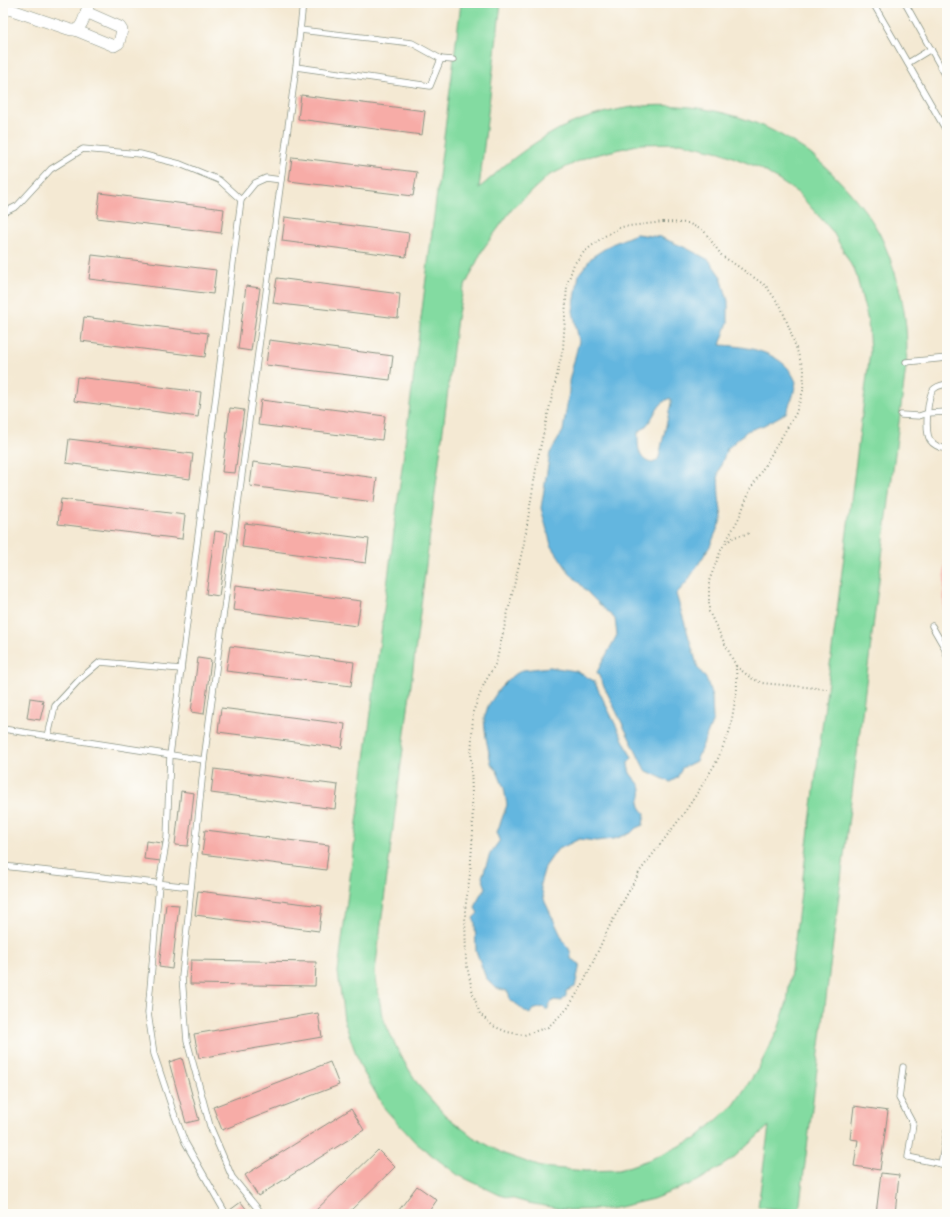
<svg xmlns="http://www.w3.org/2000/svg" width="950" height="1217" viewBox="0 0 950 1217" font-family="'Playpen Sans',sans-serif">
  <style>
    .green { fill: #83dba1; stroke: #518c6a; fill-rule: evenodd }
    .water { fill: #64b6df; stroke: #427a8a; fill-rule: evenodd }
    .building { fill: #f7aca7 }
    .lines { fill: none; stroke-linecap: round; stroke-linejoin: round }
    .lane-casing { stroke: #8a9384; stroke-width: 7 }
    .street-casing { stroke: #8a9384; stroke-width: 12 }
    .path { stroke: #8a9384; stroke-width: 2; stroke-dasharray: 1 3; stroke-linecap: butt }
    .lane { stroke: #fff; stroke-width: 5.5 }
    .street { stroke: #fff; stroke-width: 11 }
  </style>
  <rect width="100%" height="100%" fill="#fdfcf7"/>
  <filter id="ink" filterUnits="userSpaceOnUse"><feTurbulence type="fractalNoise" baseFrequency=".025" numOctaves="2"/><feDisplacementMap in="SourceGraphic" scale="8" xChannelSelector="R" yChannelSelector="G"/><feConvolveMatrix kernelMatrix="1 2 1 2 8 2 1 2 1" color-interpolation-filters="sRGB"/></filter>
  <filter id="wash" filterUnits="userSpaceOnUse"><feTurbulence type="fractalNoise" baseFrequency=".012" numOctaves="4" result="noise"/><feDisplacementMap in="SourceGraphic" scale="16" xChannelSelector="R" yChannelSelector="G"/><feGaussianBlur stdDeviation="0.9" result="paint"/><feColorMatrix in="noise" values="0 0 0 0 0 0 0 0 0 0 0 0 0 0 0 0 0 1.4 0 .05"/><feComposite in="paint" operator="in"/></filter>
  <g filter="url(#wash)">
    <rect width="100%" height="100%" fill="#f4e9d3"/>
    <path class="green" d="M461,3H501L479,188C488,181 496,173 504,166C519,154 535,142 552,133C568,123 594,115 612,111C659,99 721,107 765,127C776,132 787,138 797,145C816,156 832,173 847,189C860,204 874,221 882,239C900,279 910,323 906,367L799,1211L758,1207L769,1126L731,1160L698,1181L653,1199L611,1209L569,1210L528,1203L500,1195L458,1175L416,1143L385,1109L361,1068L344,1020L338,972ZM681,143L720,152L760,168L798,193L833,232L856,274L868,321L870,352L787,1002L778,1030L758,1069L734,1105L695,1139L651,1159L619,1170L586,1171L541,1167L504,1154L473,1137L445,1115L419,1086L399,1053L382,1016L375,972L457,318L463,290L483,249L513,208L548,176L587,157L641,144Z"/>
    <g class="water">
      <path d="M636,234L660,237L686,248L709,260L721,277L728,301V322L720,345C743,346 771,350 788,368C791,372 794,377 796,382L793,396L786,413L764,425L747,431L727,449L718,473L719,497L722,518L710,546L687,582L676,594L698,668L707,680L712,697L713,720L704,742L696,761L682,768L677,778L670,782L645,770L597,672L617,635L615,619L592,597L569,572L551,545L541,508L550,453L563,431L569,392V381L579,341L573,311L579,274L592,257L612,244ZM670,398L671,400V403L659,457L657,461L652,463C637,460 638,445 638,432C640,431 643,429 645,427C654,418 657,403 670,398Z"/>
      <path d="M550,667L576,671L594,681L632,758L628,763C628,766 629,770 630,773C633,778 640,783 641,789C643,801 634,802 645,813L643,825L636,828L631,833L614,839L596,841L579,839L557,850L545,867L540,884L545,902L565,944C570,949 571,952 571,959L580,964L575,987L566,991V996L562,1001L554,1000L549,1005L548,1009H545L543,1007L532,1010L530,1014C521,1010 521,1005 510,1001L509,994L507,991L496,988L486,978L476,951L475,922L473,918L478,913L475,908L480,895L486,888L482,877L490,854L500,840L497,832L507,805L504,788L497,771L491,763L486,738L484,719L488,706L500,688L512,676L523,670Z"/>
    </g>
    <g id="blocks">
      <g class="building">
        <polygon points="301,95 425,111 422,135 298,119"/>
        <polygon points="292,157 417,172 413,196 289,181"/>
        <polygon points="100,193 224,209 221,233 97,218"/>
        <polygon points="285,217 409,233 406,257 282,241"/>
        <polygon points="92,255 216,270 213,294 89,279"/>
        <polygon points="277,278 400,294 398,318 273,303"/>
        <polygon points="246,286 260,288 251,351 238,349"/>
        <polygon points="84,317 208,333 205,357 81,341"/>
        <polygon points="269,340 393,356 390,380 266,365"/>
        <polygon points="77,377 201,392 198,417 74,401"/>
        <polygon points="261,400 385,416 382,440 258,425"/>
        <polygon points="230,408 244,410 235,473 222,472"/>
        <polygon points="69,439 193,454 190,479 66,463"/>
        <polygon points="253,462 377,478 374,502 250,486"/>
        <polygon points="61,499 185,515 182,539 58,524"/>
        <polygon points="946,500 947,500 947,626 943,626"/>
        <polygon points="245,523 369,539 366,563 242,547"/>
        <polygon points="215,531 228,533 219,596 206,594"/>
        <polygon points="236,585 361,601 357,626 233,610"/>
        <polygon points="230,646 354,662 351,686 226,671"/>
        <polygon points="198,658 211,660 204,714 191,712"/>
        <polygon points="30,698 43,700 42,703 44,704 40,720 27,718"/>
        <polygon points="221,708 345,724 342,748 218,732"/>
        <polygon points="214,769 338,785 335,809 211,793"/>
        <polygon points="181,791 194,793 188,846 175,845"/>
        <polygon points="205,830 329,845 326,870 202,854"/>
        <polygon points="146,841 163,843 161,861 144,859"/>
        <polygon points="198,891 322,906 319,931 195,915"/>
        <polygon points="166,904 179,905 172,969 159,967"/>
        <polygon points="191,960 316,962 315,986 190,984"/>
        <polygon points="318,1013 322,1037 199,1058 194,1034"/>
        <polygon points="182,1058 199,1120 186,1123 169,1062"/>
        <polygon points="330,1062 339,1085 222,1130 213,1107"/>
        <polygon points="854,1106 888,1111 880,1170 854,1166 858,1140 850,1139"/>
        <polygon points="351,1109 364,1130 258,1196 245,1175"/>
        <polygon points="378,1150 395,1167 347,1214 312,1214"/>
        <polygon points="881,1173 899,1175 895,1214 876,1214"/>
        <polygon points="417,1186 437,1200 427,1214 396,1214"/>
        <polygon points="241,1202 250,1214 233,1214 230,1210"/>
      </g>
    </g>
  </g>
  <g filter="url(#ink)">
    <use href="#blocks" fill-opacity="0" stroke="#8a9384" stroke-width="1"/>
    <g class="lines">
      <defs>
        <g id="lane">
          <polyline points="873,3 947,132"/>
          <polyline points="905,3 947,78"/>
          <polyline points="300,30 412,43 441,59"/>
          <polyline points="908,63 931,49"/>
          <polyline points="296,67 430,86 441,59 453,60"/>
          <polyline points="241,200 255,183 266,178 281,180"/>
          <polyline points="3,213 17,206 51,169 83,149 140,154 180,164 219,180 241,200 170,755 167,838 159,884 148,1013 154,1054 173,1111 185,1142 226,1214"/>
          <polyline points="906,362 947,358"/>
          <path d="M947,384C942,385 936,386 933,390C927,398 925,432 930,440C934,446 941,448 947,449"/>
          <polyline points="901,415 919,416 928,413 947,412"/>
          <polyline points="932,626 944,647 947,656"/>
          <polyline points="3,729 204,760"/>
          <polyline points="48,736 55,706 80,679 100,662 181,669"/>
          <polyline points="3,866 191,887"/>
          <polyline points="903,1067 899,1098 913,1124 908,1157 947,1165"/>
          <polyline points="941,1164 947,1131"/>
          <polyline points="262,1214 232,1177 210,1126 187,1041 182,977 204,760 296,67 303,3"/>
        </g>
        <g id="street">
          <path d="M3,7L68,29C71,30 74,31 77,29C83,26 87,9 89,3"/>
          <polyline points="75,30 114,46 119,43 122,30 120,27 86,12"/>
        </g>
      </defs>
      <use href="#lane" class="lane-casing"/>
      <use href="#street" class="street-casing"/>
      <g class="path">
        <polygon points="663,222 688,223 704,231 722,256 736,265 766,286 781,307 790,330 804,371 803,391 796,413 750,490 739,518 721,550 709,581 709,612 736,666 737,689 730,730 717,761 696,795 682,816 640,871 608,929 582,986 567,1009 548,1027 524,1035 507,1032 493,1026 480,1014 473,994 466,962 465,910 470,874 473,832 471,761 473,712 484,684 496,663 524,543 538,457 563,349 567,285 574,264 584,252 603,237 621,227"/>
        <polyline points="726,543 734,537 751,533"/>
        <polyline points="736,666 751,678 762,683 827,689"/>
      </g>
      <use href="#lane" class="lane"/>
      <use href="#street" class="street"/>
    </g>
  </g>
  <rect width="950" height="1217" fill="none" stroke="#fdfcf7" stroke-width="16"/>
</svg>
